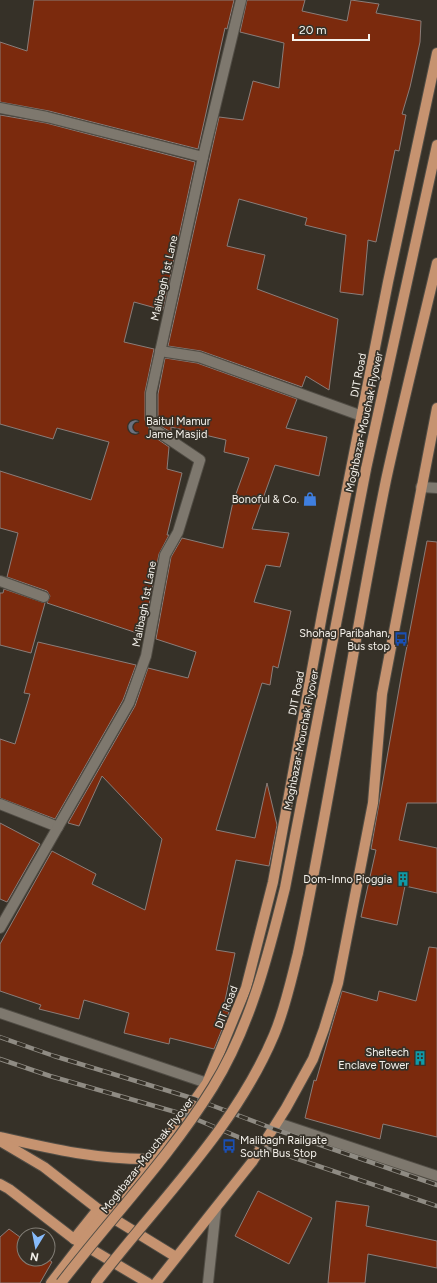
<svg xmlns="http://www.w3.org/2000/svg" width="437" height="1283" viewBox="0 0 437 1283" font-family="Figtree,sans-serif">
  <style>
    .building { fill: #7b2a0d; stroke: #8a7d79 }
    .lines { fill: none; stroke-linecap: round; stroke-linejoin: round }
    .street-casing { stroke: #514d45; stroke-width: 12 }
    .primary-casing { stroke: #514d45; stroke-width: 12 }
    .street { stroke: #7e786e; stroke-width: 10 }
    .primary { stroke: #c69370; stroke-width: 10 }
    .rail-casing { stroke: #8f8b83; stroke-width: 4.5 }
    .rail { stroke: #363128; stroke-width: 3; stroke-dasharray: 9; stroke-linecap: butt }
    .primary-bridge-casing { stroke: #514d45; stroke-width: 12; stroke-linecap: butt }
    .primary-bridge { stroke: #c69370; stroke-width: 10 }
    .labels { text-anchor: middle; stroke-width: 3.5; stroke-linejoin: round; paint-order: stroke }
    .street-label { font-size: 11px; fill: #f5f2ec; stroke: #363128 }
    .poi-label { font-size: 11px; fill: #f5f2ec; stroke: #363128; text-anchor: end }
  </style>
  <rect width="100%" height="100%" fill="#363128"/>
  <g class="building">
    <polygon points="34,0 234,0 227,29 225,28 198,149 49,111 0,102 0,42 27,51"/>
    <polygon points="247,0 305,0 302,11 347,21 351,0 379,4 376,13 421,21 420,42 410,87 402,114 406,115 399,151 395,150 376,242 368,240 363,295 340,292 346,235 305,225 307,218 239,199 227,246 265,255 257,289 338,319 329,390 306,376 302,387 201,351 168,346 219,117 243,120 253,81 279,88 284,43 240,32"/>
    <polygon points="0,115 46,123 195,162 163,310 134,302 124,342 154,349 145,392 145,420 153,436 169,447 167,469 182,473 167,535 169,535 159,554 143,635 47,603 50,596 47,591 7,577 18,533 0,528 0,471 91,500 109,442 57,428 53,439 0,424"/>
    <polygon points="165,358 197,363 297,399 286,428 327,437 319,476 275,465 252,529 289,533 280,567 266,565 254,602 291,611 278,668 273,666 270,685 262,683 216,830 255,838 267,783 277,825 269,866 236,860 216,950 235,953 223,1010 229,1012 214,1049 170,1038 169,1044 124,1033 129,1013 84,1000 79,1019 39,1009 41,1005 0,991 0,944 52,851 96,874 92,884 145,910 162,839 102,776 79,826 68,823 135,706 148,668 188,678 196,652 156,639 171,557 182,538 223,548 233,502 249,458 224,452 226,440 171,427 171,432 162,427 158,417 158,394"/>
    <polygon points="427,541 437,542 437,803 407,803 399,840 437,848 437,893 405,886 397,925 361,917 376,850 371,849 402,672"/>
    <polygon points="4,589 45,603 31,653 0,645 0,593 3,593"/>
    <polygon points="38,642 136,665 123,700 55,819 0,798 0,739 15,744 30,694 24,693"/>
    <polygon points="0,823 40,844 7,902 0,899"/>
    <polygon points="429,947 437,948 437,1137 383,1124 380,1139 305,1118 314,1080 316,1081 342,991 377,1001 379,991 416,1001"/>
    <polygon points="258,1191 312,1218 289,1264 235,1236"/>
    <polygon points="336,1201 369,1206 366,1226 437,1241 437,1268 368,1254 365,1283 328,1283"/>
    <polygon points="9,1229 24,1240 24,1259 48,1259 52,1262 40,1283 0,1283 0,1237"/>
  </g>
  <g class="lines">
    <defs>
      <g id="street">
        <polyline points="0,108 47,117 203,157"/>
        <polyline points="160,351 199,357 362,416"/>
        <polyline points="421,487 437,488"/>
        <polyline points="0,581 44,597"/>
        <polyline points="0,804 58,827"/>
        <polyline points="0,928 129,703 146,656 165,555 178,532 200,460 157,431 151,418 151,393 203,157 241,0"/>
        <polyline points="0,1013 207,1083"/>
        <polyline points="278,1123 437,1176"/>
        <polyline points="208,1283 216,1208"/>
      </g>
      <g id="primary">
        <polyline points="366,469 437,145"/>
        <path d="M298,953C331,796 354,637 386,480C402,407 420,335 437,263"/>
        <path d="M0,1137C52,1149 99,1160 153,1159"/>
        <polyline points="0,1141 44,1167 98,1209 176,1257"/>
        <polyline points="0,1184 9,1189 74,1239 148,1283"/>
        <polyline points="74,1239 98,1209"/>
        <polyline points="51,1283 105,1213 153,1159 207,1083 246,988 273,882 322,615 388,282 437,53"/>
        <polyline points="156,1283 252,1162 286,1108 313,1059 324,1029 338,983 373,803 382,694 437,408"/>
      </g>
    </defs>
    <use href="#street" class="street-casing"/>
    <use href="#primary" class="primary-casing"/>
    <use href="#street" class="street"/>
    <use href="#primary" class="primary"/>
    <defs>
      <g id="rail">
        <polyline points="0,1037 54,1056 195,1099 274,1129 437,1185"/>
        <polyline points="0,1059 50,1076 186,1115 262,1147 437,1206"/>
      </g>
    </defs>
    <use href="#rail" class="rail-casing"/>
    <use href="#rail" class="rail"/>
    <defs>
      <g id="primary-bridge">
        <path d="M61,1283C111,1218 170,1157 213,1087C250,1027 268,956 285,888L366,469"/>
        <path d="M96,1283C158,1202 234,1130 274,1035C285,1009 291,980 298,953"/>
      </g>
    </defs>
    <use href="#primary-bridge" class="primary-bridge-casing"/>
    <use href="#primary-bridge" class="primary-bridge"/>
  </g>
  <defs>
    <symbol id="mosque-bare" viewBox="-9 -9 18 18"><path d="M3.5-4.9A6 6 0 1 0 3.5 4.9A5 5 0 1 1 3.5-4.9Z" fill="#6b7280" stroke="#363128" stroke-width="2.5" paint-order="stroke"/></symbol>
    <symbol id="shop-bare" viewBox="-9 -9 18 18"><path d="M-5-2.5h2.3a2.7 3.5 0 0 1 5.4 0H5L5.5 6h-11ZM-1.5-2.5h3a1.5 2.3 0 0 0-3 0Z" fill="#3f7fe0" stroke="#363128" stroke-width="2.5" paint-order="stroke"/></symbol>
    <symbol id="bus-bare" viewBox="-9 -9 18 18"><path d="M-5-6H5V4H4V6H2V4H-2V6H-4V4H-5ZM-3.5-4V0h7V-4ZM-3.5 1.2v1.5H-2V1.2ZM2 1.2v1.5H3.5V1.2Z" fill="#1a4fb4" stroke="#363128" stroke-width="2.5" paint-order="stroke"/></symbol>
    <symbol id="building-bare" viewBox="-9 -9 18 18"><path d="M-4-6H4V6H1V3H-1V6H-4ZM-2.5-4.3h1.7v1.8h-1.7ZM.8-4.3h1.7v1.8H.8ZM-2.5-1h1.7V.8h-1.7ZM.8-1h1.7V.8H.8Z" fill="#0f9aa8" stroke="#363128" stroke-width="2.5" paint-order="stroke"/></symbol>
  </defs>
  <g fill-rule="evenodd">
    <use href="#mosque-bare" x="125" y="417" width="20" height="20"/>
    <use href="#shop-bare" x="300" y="489" width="20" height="20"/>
    <use href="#bus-bare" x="391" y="629" width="20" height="20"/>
    <use href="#building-bare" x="393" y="869" width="20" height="20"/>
    <use href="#building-bare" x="410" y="1048" width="20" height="20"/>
    <use href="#bus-bare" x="219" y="1136" width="20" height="20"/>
  </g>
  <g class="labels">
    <g class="street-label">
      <text transform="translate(164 278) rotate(-77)" y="4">Malibagh 1st Lane</text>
      <text transform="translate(358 375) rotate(-79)" y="4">DIT Road</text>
      <text transform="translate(364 422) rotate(-78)" y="4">Moghbazar-Mouchak Flyover</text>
      <text transform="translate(144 604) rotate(-79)" y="4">Malibagh 1st Lane</text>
      <text transform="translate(296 693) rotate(-79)" y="4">DIT Road</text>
      <text transform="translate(301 740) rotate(-79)" y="4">Moghbazar-Mouchak Flyover</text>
      <text transform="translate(226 1007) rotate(-69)" y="4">DIT Road</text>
      <text transform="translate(147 1155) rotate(-52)" y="4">Moghbazar-Mouchak Flyover</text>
    </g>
    <g class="poi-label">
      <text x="146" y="425" text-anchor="start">Baitul Mamur<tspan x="146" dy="13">Jame Masjid</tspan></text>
      <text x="299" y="503">Bonoful &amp; Co.</text>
      <text x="390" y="637">Shohag Paribahan,<tspan x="390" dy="13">Bus stop</tspan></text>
      <text x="392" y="883">Dom-Inno Pioggia</text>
      <text x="409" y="1056">Sheltech<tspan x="409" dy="13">Enclave Tower</tspan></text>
      <text x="240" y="1144" text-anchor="start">Malibagh Railgate<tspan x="240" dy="13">South Bus Stop</tspan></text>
    </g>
  </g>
  <g transform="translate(36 1247) rotate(190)"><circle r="19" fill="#363128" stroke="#827e76"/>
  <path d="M0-3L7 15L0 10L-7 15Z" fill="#87bbfb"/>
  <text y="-6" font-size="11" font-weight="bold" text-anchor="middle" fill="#f5f2ec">N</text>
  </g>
  <path d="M293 34v6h76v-6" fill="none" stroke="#f5f2ec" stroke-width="2"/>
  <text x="299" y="34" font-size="12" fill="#f5f2ec" stroke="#363128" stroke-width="3" paint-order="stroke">20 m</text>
</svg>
